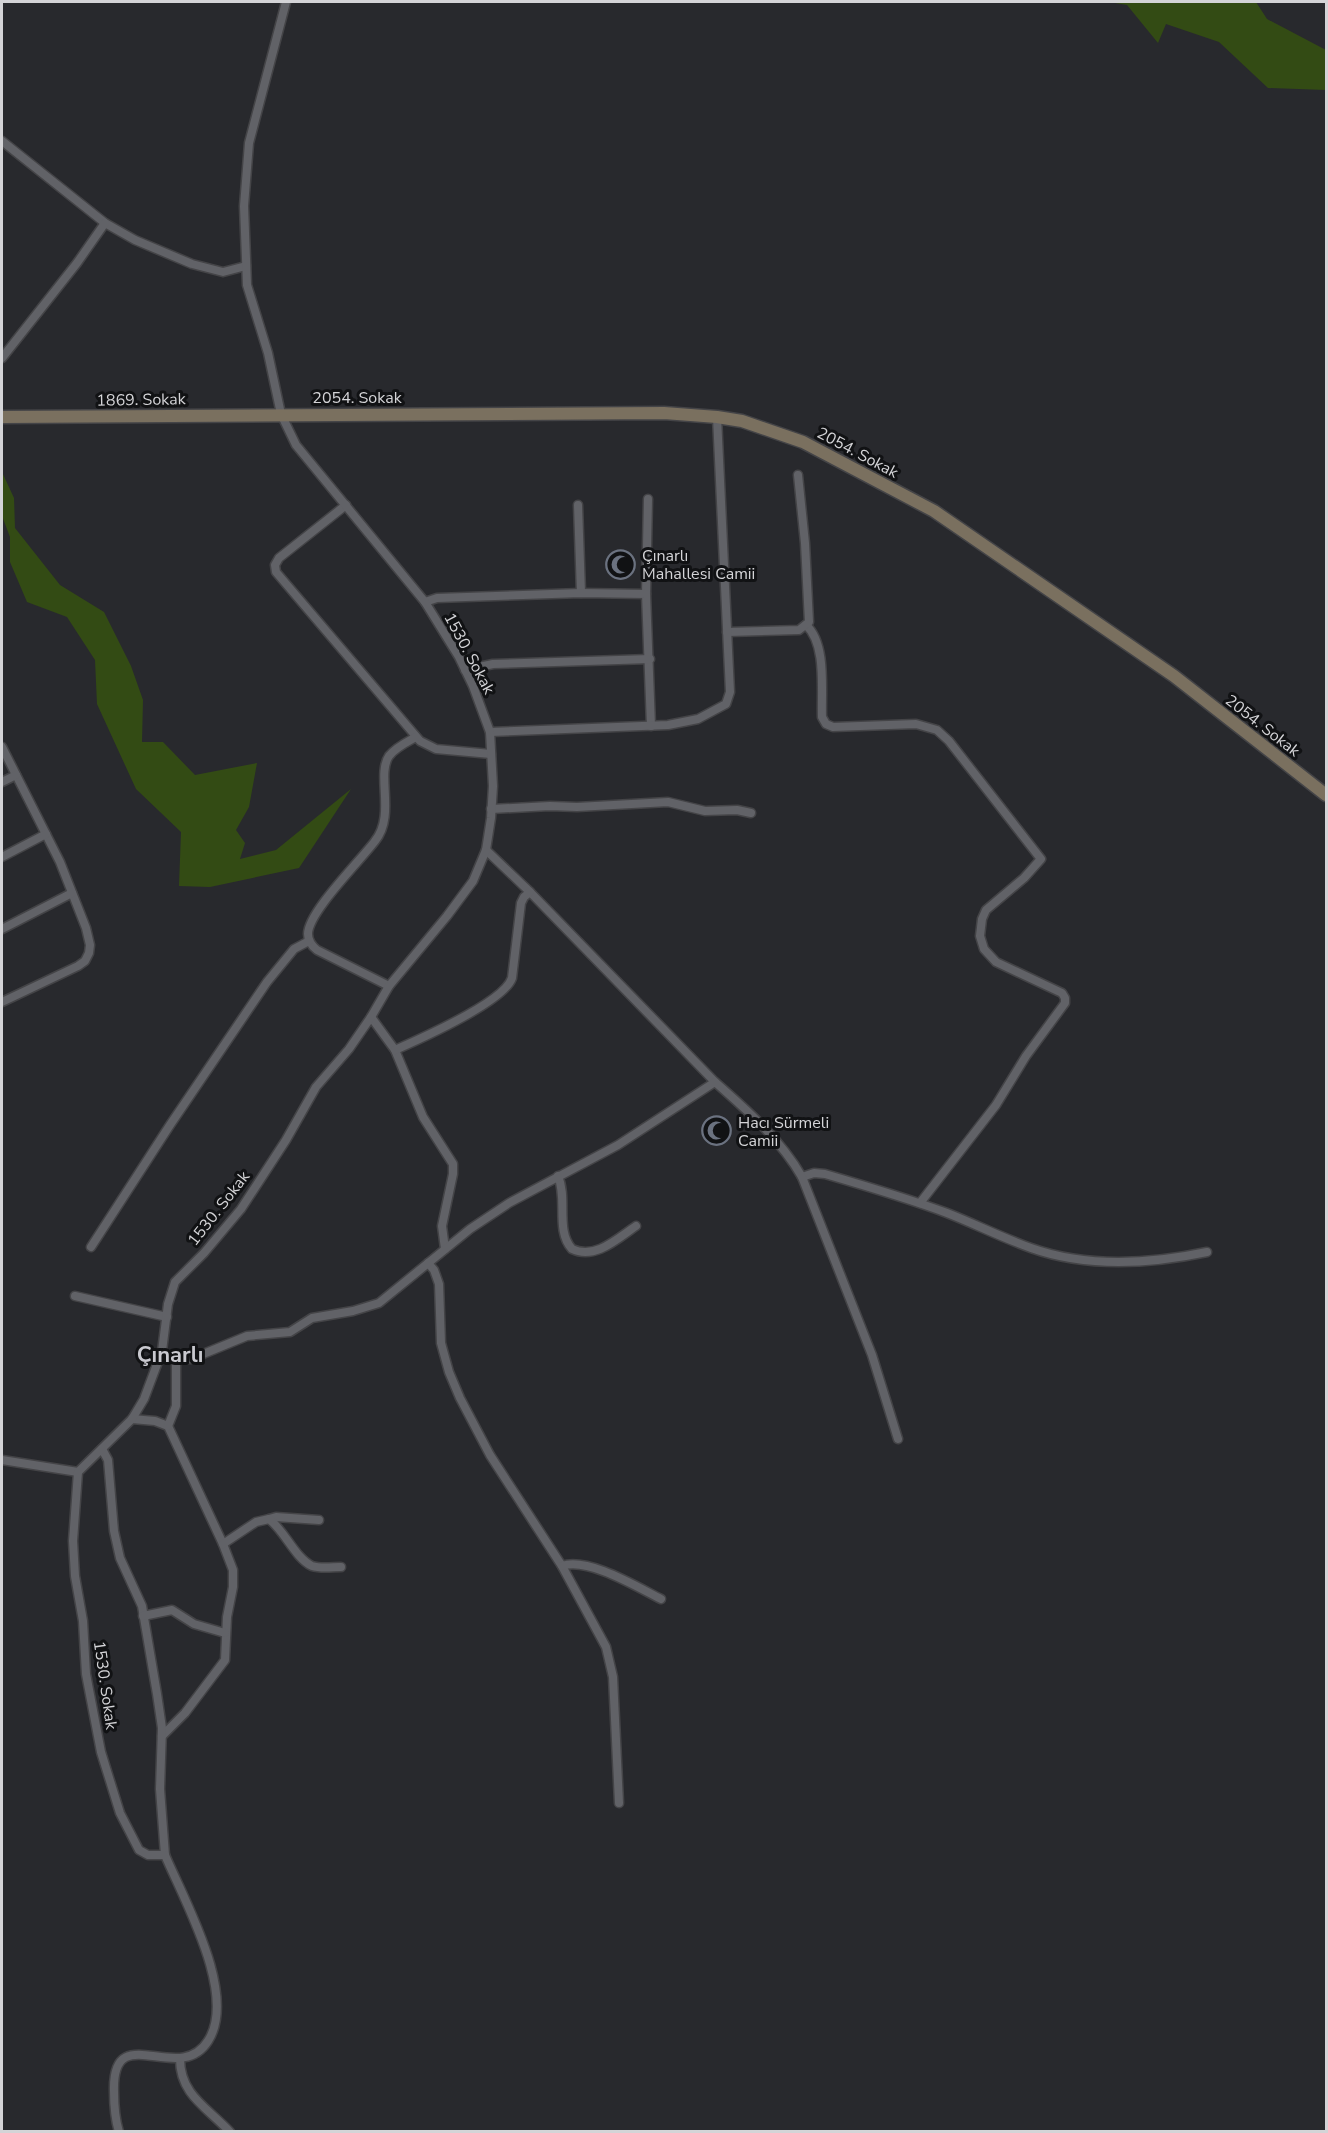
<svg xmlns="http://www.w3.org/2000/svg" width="1328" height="2133" viewBox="0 0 1328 2133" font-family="'Nunito Sans',sans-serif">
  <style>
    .green { fill: #334b14 }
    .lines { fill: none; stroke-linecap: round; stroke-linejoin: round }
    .street-casing { stroke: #444447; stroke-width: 11 }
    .secondary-casing { stroke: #444447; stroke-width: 15 }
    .street { stroke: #616267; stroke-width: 8 }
    .secondary { stroke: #7a705f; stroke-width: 12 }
    .labels { text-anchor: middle; stroke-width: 6; stroke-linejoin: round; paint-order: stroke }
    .street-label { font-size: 16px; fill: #d4d4d7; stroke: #111214 }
    .poi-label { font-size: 16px; fill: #d4d4d7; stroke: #111214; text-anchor: start }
    .district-label { font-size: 22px; font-weight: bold; fill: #c9c9cf; stroke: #111214 }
  </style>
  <rect width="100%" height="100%" fill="#28292d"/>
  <g class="green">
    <polygon points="1109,2 1256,2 1267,19 1326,50 1326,90 1268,88 1219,42 1166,24 1158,43 1127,5"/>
    <polygon points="2,472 14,498 15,528 60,585 104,612 131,666 143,700 142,742 163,742 195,775 257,763 249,807 236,830 245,843 240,859 276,850 351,789 299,868 210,887 179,886 181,832 136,789 97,704 95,660 67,617 27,602 10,562 10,537 2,516"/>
  </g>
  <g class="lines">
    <defs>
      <g id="street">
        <polyline points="2,141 105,223 135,240 192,264 223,272 246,266"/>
        <polyline points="2,358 77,263 105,223"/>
        <polyline points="346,505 279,558 275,565 276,572 420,741 436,749 491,754"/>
        <polyline points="578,505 581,593"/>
        <polyline points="646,594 648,499"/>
        <polyline points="425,602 437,598 581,593 646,594 651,726"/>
        <path d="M806,625C827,644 821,690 822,717L826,724L833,727L916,724L937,730L949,741L1041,859L1024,878L986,910L982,919L980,936L984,949L996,962L1062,993L1065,998V1003L1026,1056L996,1105L920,1203"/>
        <polyline points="727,632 799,630 809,622 805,543 798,475"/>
        <polyline points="465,670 493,664 650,659"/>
        <polyline points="490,732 668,725 698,719 726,704 730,692 717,417"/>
        <polyline points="2,747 60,862 86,928 90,945 89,953 85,961 78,966 2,1002"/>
        <polyline points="2,782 16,775"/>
        <polyline points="491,809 550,806 577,807 668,802 705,811 737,810 751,813"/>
        <polyline points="486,850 530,892 715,1082"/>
        <polyline points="2,857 46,834"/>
        <polyline points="2,929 72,893"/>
        <path d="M389,986L317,950C312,946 308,941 308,934C308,912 361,860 375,841C396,815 376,775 389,756C396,747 407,742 416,737"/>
        <polyline points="371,1017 395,1050 423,1117 453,1164 453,1174 442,1226 445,1249"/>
        <path d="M395,1050C420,1039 504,1002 512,978L521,903L524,897L530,892"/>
        <path d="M558,1176C568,1199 555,1230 572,1249C595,1260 617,1239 636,1226"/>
        <path d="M802,1177L814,1173L825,1174C866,1186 907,1198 947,1213C975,1224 1003,1238 1031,1248C1087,1268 1150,1264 1207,1252"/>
        <polyline points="91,1247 170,1125 267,982 294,949 309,941"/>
        <polyline points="428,1263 434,1270 439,1284 441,1343 449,1372 460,1398 490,1455 562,1566 606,1647 613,1677 619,1803"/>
        <polyline points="75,1296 167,1317"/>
        <path d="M159,1359H191L247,1336L290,1332L312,1318L353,1311L379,1303L470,1229L509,1203L618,1145L715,1082C747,1110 781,1140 802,1177L872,1355L898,1439"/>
        <polyline points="132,1419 155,1421 168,1426 223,1544 233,1570 233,1587 227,1617 225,1660 185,1713 162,1736"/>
        <polyline points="168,1426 176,1406 176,1359"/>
        <polyline points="102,1449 108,1460 114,1531 120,1558 142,1606 157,1694 162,1728 160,1789 165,1855"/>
        <polyline points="2,1460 78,1472"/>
        <polyline points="269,1519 276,1517 319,1520"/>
        <path d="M223,1544L256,1522L269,1519C285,1531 295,1558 312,1566C321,1569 332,1567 341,1567"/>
        <path d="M562,1566C588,1557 637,1587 661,1599"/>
        <polyline points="143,1616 172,1610 194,1624 225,1633"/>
        <path d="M180,2059C180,2095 208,2108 230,2132"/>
        <path d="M119,2132C115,2119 114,2104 114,2091C112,2017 179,2087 208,2041C238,1995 184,1900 165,1855H148L139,1850L120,1813L101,1752L86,1674L83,1621L75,1576L73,1541L78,1472L132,1419L144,1399L162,1351L168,1304L175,1282L204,1253L241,1209L286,1140L316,1087L349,1049L371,1017L389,986L447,916L473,881L486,850L491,818L493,786L490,732L473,686L459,657L425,602L296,445L281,414L268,353L247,285L244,206L249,143L286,2"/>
      </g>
      <polyline id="secondary" points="2,417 664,413 717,417 742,421 803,442 934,511 1174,676 1326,795"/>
    </defs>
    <use href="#street" class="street-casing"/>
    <use href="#secondary" class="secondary-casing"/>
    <use href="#street" class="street"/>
    <use href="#secondary" class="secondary"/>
  </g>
  <defs>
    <symbol id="mosque-ring" viewBox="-11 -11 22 22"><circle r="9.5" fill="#111214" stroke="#6b7280" stroke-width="1.5"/><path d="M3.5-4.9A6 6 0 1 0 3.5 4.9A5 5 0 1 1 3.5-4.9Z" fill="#6b7280"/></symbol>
  </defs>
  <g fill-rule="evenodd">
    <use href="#mosque-ring" x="604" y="548" width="33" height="33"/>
    <use href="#mosque-ring" x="700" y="1114" width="33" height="33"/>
  </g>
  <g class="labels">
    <g class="street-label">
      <text x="357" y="403">2054. Sokak</text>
      <text transform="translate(141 399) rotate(-1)" y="6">1869. Sokak</text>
      <text transform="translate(858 452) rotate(28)" y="6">2054. Sokak</text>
      <text transform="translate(470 653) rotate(62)" y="6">1530. Sokak</text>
      <text transform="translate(1263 725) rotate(38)" y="6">2054. Sokak</text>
      <text transform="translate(218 1208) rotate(-52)" y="6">1530. Sokak</text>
      <text transform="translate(106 1685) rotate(82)" y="6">1530. Sokak</text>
    </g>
    <g class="poi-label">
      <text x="642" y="561">Çınarlı<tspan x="642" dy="18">Mahallesi Camii</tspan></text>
      <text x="738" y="1128">Hacı Sürmeli<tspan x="738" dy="18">Camii</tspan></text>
    </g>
    <g class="district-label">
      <text x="170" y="1362">Çınarlı</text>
    </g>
  </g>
  <rect width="1328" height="2133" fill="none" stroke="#d4d4d7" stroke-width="6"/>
</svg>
